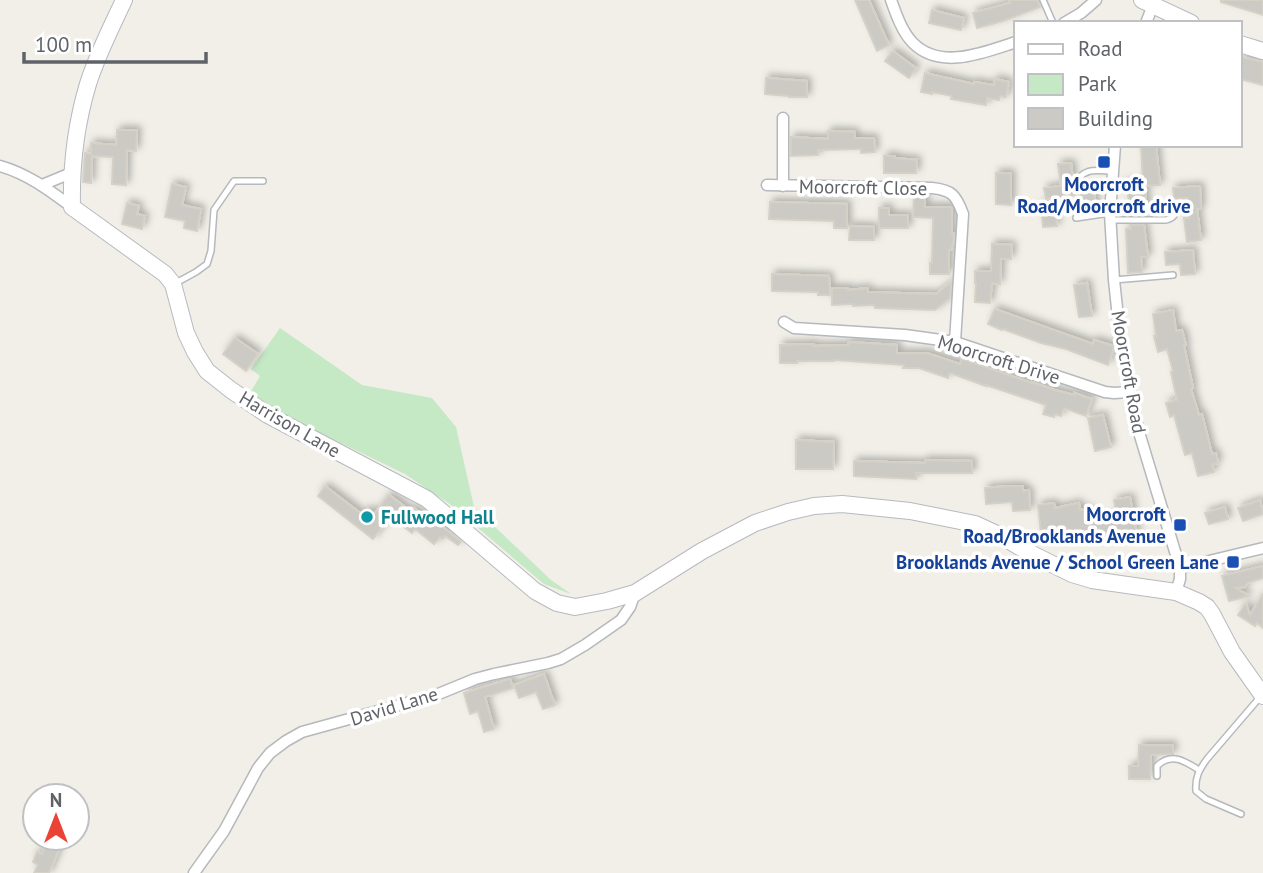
<svg xmlns="http://www.w3.org/2000/svg" width="1263" height="873" viewBox="0 0 1263 873" font-family="'PT Sans',sans-serif">
  <style>
    .green { fill: #c5e8c5 }
    .building { fill: #cccac5; stroke: #d6d1c6; stroke-width: 2; filter: url(#shadow) }
    .lines { fill: none; stroke-linecap: round; stroke-linejoin: round }
    .lane-casing { stroke: #b5b8bc; stroke-width: 8 }
    .street-casing { stroke: #b5b8bc; stroke-width: 13 }
    .secondary-casing { stroke: #b6babf; stroke-width: 18 }
    .lane { stroke: #fff; stroke-width: 5 }
    .street { stroke: #fff; stroke-width: 10 }
    .secondary { stroke: #fff; stroke-width: 16 }
    .transit-dot { fill: #1a4fb4; stroke: #fff; stroke-width: 2.5 }
    .culture-dot { fill: #0f9aa8; stroke: #fff; stroke-width: 2.5 }
    .labels { text-anchor: middle; stroke-width: 7; stroke-linejoin: round; paint-order: stroke }
    .transit-label { font-size: 19px; font-weight: bold; fill: #164399; stroke: #fff; text-anchor: end }
    .street-label { font-size: 19px; fill: #5f6368; stroke: #fff }
    .culture-label { font-size: 19px; font-weight: bold; fill: #0d838f; stroke: #fff; text-anchor: start }
  </style>
  <defs>
    <filter id="shadow"><feDropShadow dx="3.5" dy="-3.5" stdDeviation="3.5" flood-color="#0004"/></filter>
  </defs>
  <rect width="100%" height="100%" fill="#f1efe8"/>
  <polygon class="green" points="280,328 362,385 432,398 456,427 474,507 551,580 571,594 544,584 451,505 405,474 287,417 250,393 260,376 251,369"/>
  <g class="building">
    <polygon points="855,0 869,0 889,45 877,51"/>
    <polygon points="1009,0 1038,0 1040,7 1003,21 977,28 973,13 1010,3"/>
    <polygon points="1221,0 1263,0 1263,15 1221,2"/>
    <polygon points="932,10 964,18 961,30 929,23"/>
    <polygon points="893,51 916,68 909,78 885,61"/>
    <polygon points="1242,57 1263,62 1263,85 1240,79 1240,65"/>
    <polygon points="925,73 974,84 974,82 994,85 995,79 1009,82 1006,97 1000,96 999,100 987,98 986,105 951,99 952,96 932,92 932,94 921,92"/>
    <polygon points="766,78 807,81 807,97 789,97 789,96 765,94"/>
    <polygon points="117,130 137,130 136,151 127,150 126,185 112,184 113,157 92,156 91,183 83,182 85,153 91,154 91,143 116,145"/>
    <polygon points="828,131 855,132 855,138 874,138 875,152 861,153 861,149 818,150 818,155 791,156 791,137 828,139"/>
    <polygon points="1141,145 1156,145 1160,185 1145,186 1147,213 1143,213 1144,215 1130,215 1128,193 1123,193 1123,184 1143,183"/>
    <polygon points="884,156 895,156 895,158 917,160 916,173 884,173"/>
    <polygon points="1071,163 1075,195 1046,199 1044,188 1061,186 1058,164"/>
    <polygon points="996,173 1011,173 1011,205 996,204"/>
    <polygon points="172,184 186,187 182,205 201,209 197,231 184,228 185,221 165,217"/>
    <polygon points="1200,186 1201,209 1197,209 1201,240 1187,242 1184,218 1189,218 1188,198 1174,199 1173,188"/>
    <polygon points="1094,192 1096,210 1082,212 1082,205 1077,206 1075,195"/>
    <polygon points="914,196 925,196 925,207 951,207 952,209 952,233 954,233 953,246 952,246 951,250 949,250 949,274 930,274 930,263 932,263 933,218 913,217"/>
    <polygon points="770,202 847,204 847,228 834,228 834,221 769,219"/>
    <polygon points="127,203 139,206 137,214 145,216 142,229 122,224"/>
    <polygon points="1054,203 1057,226 1043,227 1041,204"/>
    <polygon points="879,208 889,208 889,215 908,215 908,228 879,228"/>
    <polygon points="1130,225 1144,225 1148,257 1141,257 1142,272 1128,273 1126,229 1131,229"/>
    <polygon points="850,226 874,227 874,240 849,240"/>
    <polygon points="992,244 1012,245 1011,259 1001,259 1000,284 992,283 990,303 975,302 976,283 975,283 975,271 991,271"/>
    <polygon points="1193,250 1195,274 1181,275 1180,264 1166,265 1165,252"/>
    <polygon points="772,274 829,276 830,295 818,295 818,292 772,291"/>
    <polygon points="951,282 950,298 935,310 875,308 874,305 853,306 853,304 832,305 832,288 848,288 848,290 868,288 868,292 936,294"/>
    <polygon points="1087,283 1092,316 1079,317 1074,285"/>
    <polygon points="995,309 1093,344 1094,340 1114,346 1108,365 1066,349 1041,343 1003,329 1002,330 988,324"/>
    <polygon points="1173,310 1176,331 1182,330 1186,345 1184,345 1193,388 1191,389 1199,415 1202,414 1212,454 1216,453 1218,463 1212,465 1214,472 1198,476 1192,453 1185,455 1174,415 1170,417 1166,403 1177,400 1171,372 1173,371 1167,349 1158,352 1154,336 1156,336 1153,314"/>
    <polygon points="235,338 258,354 246,371 223,354"/>
    <polygon points="849,342 897,345 897,353 927,353 960,364 962,359 1032,383 1032,382 1055,390 1074,395 1074,393 1092,399 1086,416 1064,408 1061,416 1055,414 1054,417 1043,414 1046,405 986,385 986,386 950,373 948,378 919,368 903,368 904,365 834,360 834,361 797,361 797,363 780,363 780,345 814,344 814,346 848,345"/>
    <polygon points="1103,415 1111,447 1095,451 1088,418"/>
    <polygon points="796,440 834,442 833,469 796,469"/>
    <polygon points="925,460 972,461 972,473 916,473 916,479 854,476 854,461 925,463"/>
    <polygon points="325,486 363,515 368,509 374,514 389,495 412,512 414,508 434,524 436,521 461,542 458,545 445,536 443,539 440,537 434,544 415,529 412,533 390,516 373,539 318,496"/>
    <polygon points="1009,486 1023,486 1023,491 1029,490 1030,510 1013,511 1012,502 986,504 985,488"/>
    <polygon points="1130,497 1137,535 1121,538 1120,535 1101,538 1099,529 1065,534 1065,531 1041,533 1038,505 1054,503 1055,508 1079,503 1080,510 1089,509 1091,520 1117,516 1114,500"/>
    <polygon points="1260,500 1263,514 1243,521 1238,508"/>
    <polygon points="1225,507 1228,519 1209,524 1205,513"/>
    <polygon points="1263,566 1263,578 1247,583 1245,587 1236,588 1249,596 1229,601 1222,576"/>
    <polygon points="1263,594 1263,628 1257,623 1255,626 1238,615 1246,603 1250,615"/>
    <polygon points="544,674 555,705 543,709 536,692 519,698 514,685"/>
    <polygon points="510,679 513,688 485,697 494,729 484,732 478,711 470,714 464,693"/>
    <polygon points="1139,745 1173,745 1173,754 1151,755 1150,779 1129,779 1129,766 1138,766"/>
    <polygon points="46,844 59,849 49,873 34,873 38,865 33,862 37,852 42,854"/>
  </g>
  <g class="lines">
    <defs>
      <g id="lane">
        <polyline points="1043,0 1053,23"/>
        <path d="M1080,190L1081,176C1089,168 1102,171 1112,171"/>
        <polyline points="1076,218 1110,213"/>
        <path d="M1111,220H1166C1173,218 1175,216 1177,208"/>
        <polyline points="1114,280 1173,275"/>
        <polyline points="174,284 196,272 207,264 211,251 214,210 234,181 263,181"/>
        <path d="M1157,776V766C1171,752 1185,761 1199,770"/>
        <path d="M1241,814L1206,799L1196,791C1195,777 1199,770 1207,759L1261,696"/>
      </g>
      <g id="street">
        <path d="M891,0C896,14 902,32 913,43C941,71 985,52 1016,42"/>
        <polyline points="1064,23 1081,13 1096,0"/>
        <polyline points="1146,23 1153,5"/>
        <polyline points="1115,145 1110,213 1114,280 1120,336 1138,429 1180,568 1180,579 1176,592"/>
        <path d="M0,166C28,174 49,190 72,207"/>
        <polyline points="42,185 71,173"/>
        <path d="M767,185L932,188C952,190 956,195 963,214L955,342"/>
        <polyline points="783,186 783,118"/>
        <polyline points="784,322 794,328 905,335 955,342 1105,392 1114,393 1130,392"/>
        <polyline points="1180,568 1263,548"/>
        <polyline points="194,873 224,831 258,768 270,753 286,741 302,732 436,695 475,679 494,674 548,663 561,659 585,645 621,620 630,607 635,593"/>
      </g>
      <g id="secondary">
        <path d="M124,0C111,28 97,55 88,84C76,124 71,166 72,207L165,274L173,284L186,333L195,352L207,371L231,390L268,415L427,499L535,591L557,603L575,607L607,601L635,593L702,551L755,523L788,512L814,506L842,504L910,511L975,524L1001,536L1030,553L1072,574L1092,580L1176,592L1199,602L1207,607L1212,614L1232,652L1263,696"/>
        <polyline points="1142,0 1191,23"/>
        <polyline points="1240,44 1263,51"/>
      </g>
    </defs>
    <use href="#lane" class="lane-casing"/>
    <use href="#street" class="street-casing"/>
    <use href="#secondary" class="secondary-casing"/>
    <use href="#lane" class="lane"/>
    <use href="#street" class="street"/>
    <use href="#secondary" class="secondary"/>
  </g>
  <g class="transit-dot">
    <rect x="1097" y="155" width="14" height="14" rx="3.5"/>
    <rect x="1173" y="518" width="14" height="14" rx="3.5"/>
    <rect x="1226" y="555" width="14" height="14" rx="3.5"/>
  </g>
  <circle class="culture-dot" cx="367" cy="517" r="7"/>
  <g class="labels">
    <g class="transit-label">
      <text x="1104" y="191" text-anchor="middle">Moorcroft<tspan x="1104" dy="22">Road/Moorcroft drive</tspan></text>
      <text x="1166" y="521">Moorcroft<tspan x="1166" dy="22">Road/Brooklands Avenue</tspan></text>
      <text x="1219" y="569">Brooklands Avenue / School Green Lane</text>
    </g>
    <g class="street-label">
      <text transform="translate(863 187) rotate(1)" y="7">Moorcroft Close</text>
      <text transform="translate(999 359) rotate(17)" y="7">Moorcroft Drive</text>
      <text transform="translate(1129 372) rotate(80)" y="7">Moorcroft Road</text>
      <text transform="translate(290 424) rotate(30)" y="7">Harrison Lane</text>
      <text transform="translate(394 706) rotate(-17)" y="7">David Lane</text>
    </g>
    <g class="culture-label">
      <text x="381" y="524">Fullwood Hall</text>
    </g>
  </g>
  <rect x="1014" y="21" width="228" height="126" fill="#ffffff" stroke="#bfc1c3" stroke-width="2"/>
  <rect x="1028" y="44" width="35" height="10" fill="#ffffff" stroke="#bfc1c3" stroke-width="2"/>
  <text x="1078" y="56" font-size="21" fill="#5f6368">Road</text>
  <rect x="1028" y="74" width="35" height="21" fill="#c5e8c5" stroke="#bfc1c3" stroke-width="2"/>
  <text x="1078" y="91" font-size="21" fill="#5f6368">Park</text>
  <rect x="1028" y="108" width="35" height="21" fill="#cccac5" stroke="#bfc1c3" stroke-width="2"/>
  <text x="1078" y="126" font-size="21" fill="#5f6368">Building</text>
  <g transform="translate(56 817)"><circle r="33" fill="#ffffff" stroke="#bfc1c3" stroke-width="2"/>
  <path d="M0-5L12 26L0 18L-12 26Z" fill="#ea4335"/>
  <text y="-10" font-size="19" font-weight="bold" text-anchor="middle" fill="#5f6368">N</text>
  </g>
  <path d="M24 52v10h182v-10" fill="none" stroke="#5f6368" stroke-width="3.5"/>
  <text x="35" y="52" font-size="21" fill="#5f6368" stroke="#ffffff" stroke-width="5" paint-order="stroke">100 m</text>
</svg>
